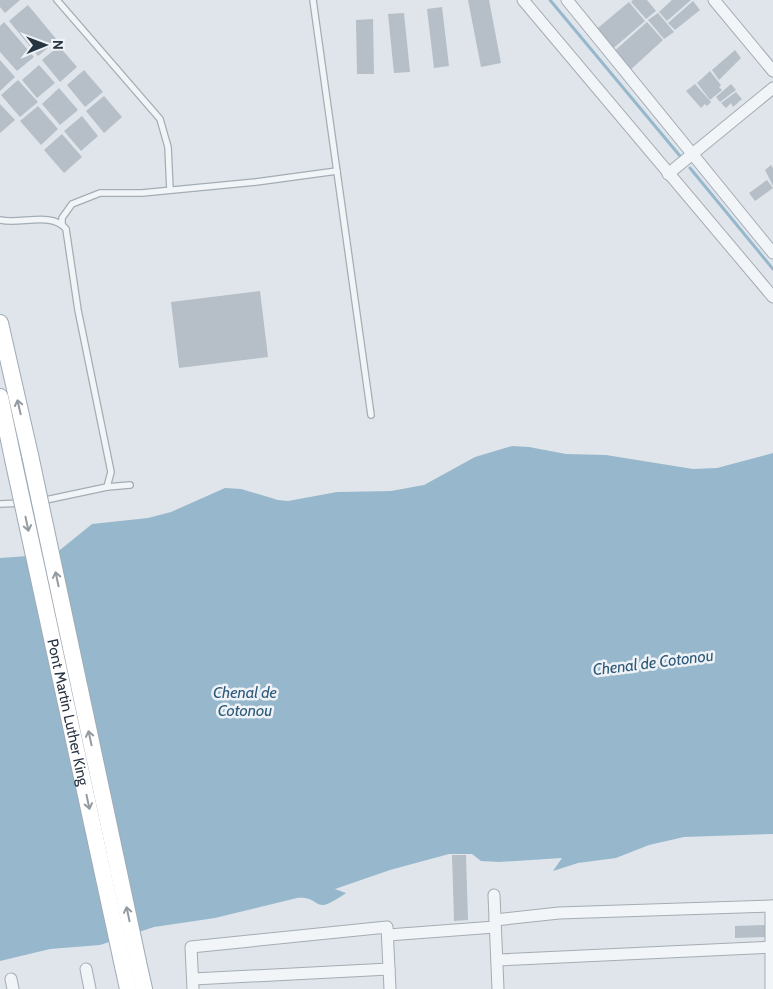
<svg xmlns="http://www.w3.org/2000/svg" width="773" height="989" viewBox="0 0 773 989" font-family="Cabin,sans-serif">
  <style>
    .water { fill: #97b8cc }
    .lines { fill: none; stroke-linecap: round; stroke-linejoin: round }
    .stream { stroke: #97b8cc; stroke-width: 3 }
    .building { fill: #b6bfc7 }
    .lane-casing { stroke: #a4acb4; stroke-width: 8 }
    .street-casing { stroke: #a4acb4; stroke-width: 13 }
    .primary-casing { stroke: #9eabb6; stroke-width: 18 }
    .lane { stroke: #f2f5f8; stroke-width: 5.5 }
    .street { stroke: #f2f5f8; stroke-width: 11 }
    .primary { stroke: #fff; stroke-width: 16 }
    .primary-bridge-casing { stroke: #9eabb6; stroke-width: 18; stroke-linecap: butt }
    .primary-bridge { stroke: #fff; stroke-width: 16 }
    .oneway { stroke: #939aa0 }
    .labels { text-anchor: middle; stroke-width: 5; stroke-linejoin: round; paint-order: stroke }
    .street-label { font-size: 15px; fill: #273442; stroke: #eff3f7 }
    .water-label { font-size: 16px; font-style: italic; fill: #2e5a79; stroke: #eff3f7 }
  </style>
  <rect width="100%" height="100%" fill="#dfe5ea"/>
  <path class="water" d="M512,446L529,447L566,454L606,455L693,469L717,468L773,453V834L684,837L649,845L616,858L578,863L553,871L562,858L499,862L481,861L472,854H449L390,870L335,889L346,893C310,918 324,896 297,898L215,918L154,927L100,945L50,949L0,961V558L42,555L60,550L92,524L148,518L171,512L225,488L241,489L278,500L288,501L337,492L391,491L424,485L475,457Z"/>
  <g class="lines">
    <g class="stream">
      <polyline points="550,0 680,156"/>
      <polyline points="690,168 773,269"/>
    </g>
  </g>
  <g class="building">
    <polygon points="0,0 20,0 5,13 0,7"/>
    <polygon points="468,0 489,0 501,63 481,67"/>
    <polygon points="633,0 647,0 656,11 646,19 631,2"/>
    <polygon points="672,0 691,0 667,21 659,12"/>
    <polygon points="693,1 700,10 675,30 668,23"/>
    <polygon points="629,2 645,21 609,52 593,32"/>
    <polygon points="28,5 57,40 38,56 9,21"/>
    <polygon points="442,7 449,66 434,68 427,9"/>
    <polygon points="404,13 410,72 394,73 388,14"/>
    <polygon points="658,13 674,32 664,39 648,20"/>
    <polygon points="373,19 374,74 357,74 356,20"/>
    <polygon points="4,22 34,57 17,71 0,52 0,26"/>
    <polygon points="647,22 663,40 627,73 611,54"/>
    <polygon points="59,46 77,67 60,82 42,60"/>
    <polygon points="735,50 741,58 719,80 712,70"/>
    <polygon points="0,60 15,77 0,91"/>
    <polygon points="39,65 55,83 37,98 22,80"/>
    <polygon points="84,70 103,92 85,107 67,85"/>
    <polygon points="710,71 721,85 719,87 722,90 710,100 697,83"/>
    <polygon points="18,80 38,102 20,117 1,95"/>
    <polygon points="695,84 711,102 707,106 705,104 701,108 686,91"/>
    <polygon points="731,84 736,90 720,102 716,97"/>
    <polygon points="59,88 78,110 60,125 42,104"/>
    <polygon points="736,92 742,99 733,107 731,103 726,108 721,103"/>
    <polygon points="104,96 122,117 104,133 86,111"/>
    <polygon points="0,104 15,120 0,133"/>
    <polygon points="38,106 58,129 41,145 20,121"/>
    <polygon points="82,116 98,136 81,151 64,131"/>
    <polygon points="62,134 82,157 64,173 44,150"/>
    <polygon points="771,165 773,168 773,186 765,170"/>
    <polygon points="767,180 773,188 755,201 749,193"/>
    <polygon points="260,291 268,357 179,368 171,302"/>
    <polygon points="452,855 466,855 468,920 454,921"/>
    <polygon points="765,925 765,937 735,938 735,926"/>
  </g>
  <g class="lines">
    <defs>
      <g id="lane">
        <polyline points="57,0 160,119 168,147 170,190"/>
        <polyline points="313,0 371,415"/>
        <path d="M0,220C20,225 52,211 66,229L78,310L111,472L107,487"/>
        <polyline points="62,224 62,218 72,204 100,193 142,193 256,182 337,171"/>
        <polyline points="41,501 107,487 130,485"/>
        <polyline points="0,504 22,503"/>
      </g>
      <g id="street">
        <polyline points="523,0 773,297"/>
        <polyline points="567,0 773,253"/>
        <polyline points="714,0 773,71"/>
        <polyline points="668,174 773,88"/>
        <polyline points="494,895 498,989"/>
        <polyline points="495,920 559,913 773,906"/>
        <polyline points="388,935 495,927"/>
        <polyline points="497,960 773,947"/>
        <polyline points="86,969 90,989"/>
        <polyline points="11,979 13,989"/>
        <polyline points="193,979 389,969"/>
        <polyline points="193,989 191,947 387,927 390,989"/>
        <polyline points="771,989 771,906"/>
      </g>
      <g id="primary">
        <polyline points="0,323 30,455"/>
        <polyline points="0,397 13,459"/>
        <polyline points="138,962 144,989"/>
        <polyline points="123,966 128,989"/>
      </g>
    </defs>
    <use href="#lane" class="lane-casing"/>
    <use href="#street" class="street-casing"/>
    <use href="#primary" class="primary-casing"/>
    <use href="#lane" class="lane"/>
    <use href="#street" class="street"/>
    <use href="#primary" class="primary"/>
    <defs>
      <g id="primary-bridge">
        <polyline points="30,455 138,962"/>
        <path id="s1" d="M13,459L123,966"/>
      </g>
    </defs>
    <use href="#primary-bridge" class="primary-bridge-casing"/>
    <use href="#primary-bridge" class="primary-bridge"/>
  </g>
  <defs><path id="oneway-shaft" d="M-6 0H5M1.5-3L5.5 0L1.5 3" fill="none" stroke-width="1.6" stroke-linecap="round" stroke-linejoin="round" transform="scale(1.25)"/></defs>
  <g class="oneway">
    <use href="#oneway-shaft" transform="translate(19 407) rotate(-103)"/>
    <use href="#oneway-shaft" transform="translate(27 524) rotate(78)"/>
    <use href="#oneway-shaft" transform="translate(57 579) rotate(-102)"/>
    <use href="#oneway-shaft" transform="translate(90 738) rotate(-102)"/>
    <use href="#oneway-shaft" transform="translate(88 802) rotate(78)"/>
    <use href="#oneway-shaft" transform="translate(128 914) rotate(-102)"/>
  </g>
  <g class="labels">
    <g class="street-label">
      <text dy="5" stroke="none"><textPath href="#s1" startOffset="259">Pont Martin Luther King</textPath></text>
    </g>
    <g class="water-label">
      <text transform="translate(653 662) rotate(-7)" y="6">Chenal de Cotonou</text>
      <text x="245" y="698">Chenal de<tspan x="245" dy="18">Cotonou</tspan></text>
    </g>
  </g>
  <g transform="translate(45 45) rotate(89)" stroke="#eff3f7" stroke-width="4" paint-order="stroke">
  <path d="M0-4L9 19L0 12L-9 19Z" fill="#273442"/>
  <text y="-8" font-size="14" font-weight="bold" text-anchor="middle" fill="#273442">N</text>
  </g>
</svg>
